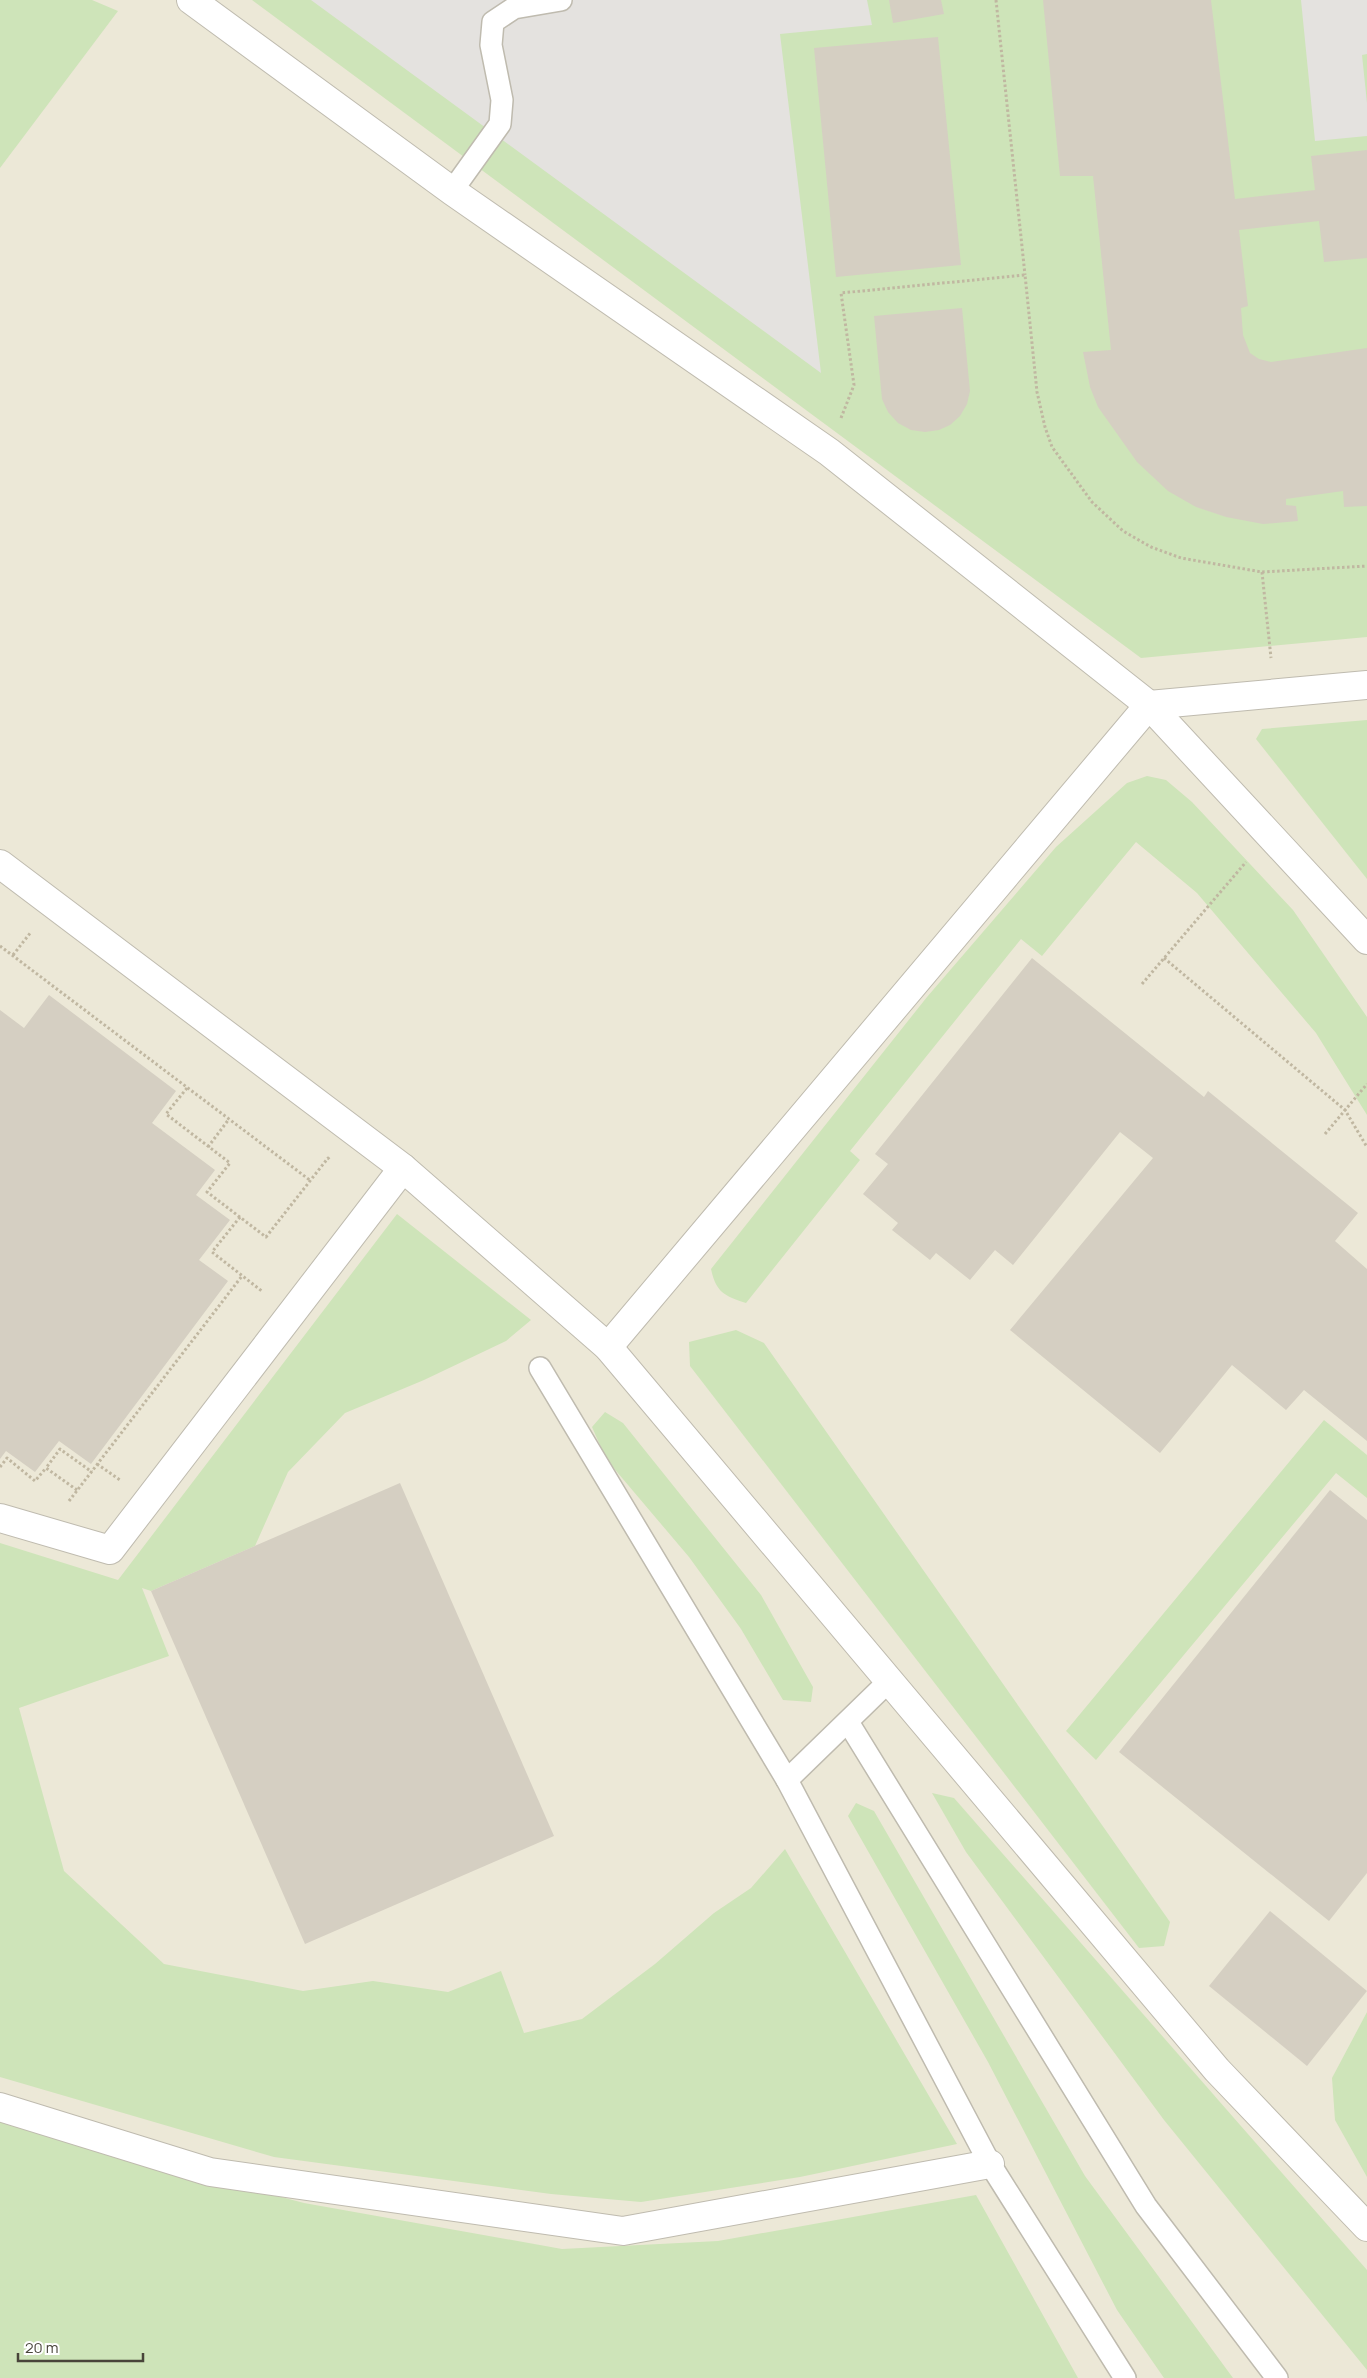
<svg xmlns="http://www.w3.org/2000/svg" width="1367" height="2378" viewBox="0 0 1367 2378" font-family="Manrope,sans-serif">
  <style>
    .education { fill: #ece8d7 }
    .green { fill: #cee4b9 }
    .parking { fill: #e4e2df }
    .building { fill: #d5cfc2 }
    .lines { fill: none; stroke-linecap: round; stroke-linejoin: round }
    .service-casing { stroke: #bfbbaf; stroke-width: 24 }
    .pedestrian-casing { stroke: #bfbbaf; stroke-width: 30 }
    .minor-casing { stroke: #bfbbaf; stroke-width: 30 }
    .path { stroke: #c0b7a1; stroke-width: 3; stroke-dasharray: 2.5 2.5; stroke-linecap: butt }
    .service { stroke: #fff; stroke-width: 21 }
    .pedestrian { stroke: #fff; stroke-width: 28 }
    .minor { stroke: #fff; stroke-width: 28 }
  </style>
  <rect width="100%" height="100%" fill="#f4f2ec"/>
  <rect class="education" x="0" y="0" width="1367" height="2378"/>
  <g class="green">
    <polygon points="0,0 92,0 118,11 0,168"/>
    <polygon points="252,0 1367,0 1367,637 1141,658"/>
    <polygon points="1367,720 1367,879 1256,739 1262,729"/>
    <path d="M1147,776L1166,780L1192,802L1293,910L1367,1017V1115L1316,1033L1197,893L1136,842L1042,956L1021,939L850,1151L860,1160L746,1303C724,1296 716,1292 711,1269L927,997L1056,847L1127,783Z"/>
    <polygon points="397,1214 531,1320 506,1341 424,1380 345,1413 288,1472 255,1546 151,1591 142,1588 169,1656 19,1708 64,1871 164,1964 303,1991 373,1981 448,1992 501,1971 524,2033 582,2019 655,1964 714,1913 751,1888 785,1849 957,2144 800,2177 641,2202 551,2194 274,2157 0,2077 0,1543 118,1580"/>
    <polygon points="736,1330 764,1343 1170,1922 1164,1946 1139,1948 690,1366 689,1342"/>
    <polygon points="605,1412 623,1423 761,1595 813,1687 811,1702 783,1700 741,1629 689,1557 606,1459 592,1427"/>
    <polygon points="1324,1420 1367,1455 1367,1498 1336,1473 1096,1760 1066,1731"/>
    <polygon points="932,1793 954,1798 1367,2270 1367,2370 1164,2120 966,1852"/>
    <polygon points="856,1803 874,1811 1085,2176 1233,2378 1164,2378 1117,2310 988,2062 848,1816"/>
    <polygon points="1367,2012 1367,2177 1335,2120 1332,2078"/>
    <polygon points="0,2122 304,2203 562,2249 718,2241 976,2195 1078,2378 0,2378"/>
  </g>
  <g class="parking">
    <polygon points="311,0 867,0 872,25 780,34 821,373"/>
    <polygon points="1301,0 1367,0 1367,54 1362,55 1367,103 1367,136 1315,141"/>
  </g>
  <g class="building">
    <polygon points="889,0 941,0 944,14 893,23"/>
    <polygon points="1043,0 1211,0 1235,199 1315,190 1311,156 1367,150 1367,258 1324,262 1319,221 1239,230 1248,306 1241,308 1243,335 1250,353 1259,359 1271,362 1367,348 1367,506 1344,507 1343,491 1286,499 1286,505 1296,506 1298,521 1263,524 1226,517 1196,507 1168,491 1137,462 1098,407 1090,387 1083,352 1111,350 1093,176 1060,176"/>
    <polygon points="938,37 961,265 836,277 814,48"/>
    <polygon points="962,308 970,391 967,404 960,416 950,425 939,430 925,432 911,430 898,423 888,412 882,399 874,316"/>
    <polygon points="1032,958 1204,1097 1208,1091 1358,1213 1335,1241 1367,1269 1367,1441 1304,1390 1286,1410 1232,1365 1160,1453 1010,1330 1153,1158 1120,1132 1013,1265 995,1250 970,1280 936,1253 930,1260 892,1230 898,1223 863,1194 888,1164 875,1154"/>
    <polygon points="49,995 176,1091 152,1123 215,1170 196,1195 230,1220 199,1260 228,1281 91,1464 59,1441 35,1472 6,1451 0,1459 0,1010 24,1028"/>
    <polygon points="400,1483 554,1836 305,1944 151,1591"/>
    <polygon points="1330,1490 1367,1520 1367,1873 1329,1921 1119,1752"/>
    <polygon points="1270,1911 1367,1991 1307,2066 1209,1986"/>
  </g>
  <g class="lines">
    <defs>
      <g id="service">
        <polyline points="452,191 500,124 502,100 491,45 493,22 514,8 561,0"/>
        <polyline points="540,1368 787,1780 990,2164 1125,2378"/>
        <polyline points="848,1722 1146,2206 1277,2378"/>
        <polyline points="787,1780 888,1682"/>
      </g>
      <polyline id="pedestrian" points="1149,705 1367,685"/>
      <g id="minor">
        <polyline points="191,0 452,191 829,452 1149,705 1367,940"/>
        <polyline points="0,864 403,1168 608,1347 1217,2070 1367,2227"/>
        <polyline points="608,1347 1149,705"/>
        <polyline points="0,1518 110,1550 403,1168"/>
        <polyline points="0,2107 210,2172 623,2231 990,2164"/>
      </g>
    </defs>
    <use href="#service" class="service-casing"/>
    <use href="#pedestrian" class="pedestrian-casing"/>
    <use href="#minor" class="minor-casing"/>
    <g class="path">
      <polyline points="996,0 1025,275"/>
      <polyline points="841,418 854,385 841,293 1025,275 1037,392 1045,427 1052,447 1092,502 1123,531 1151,547 1181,558 1262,572 1367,566"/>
      <polyline points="1262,572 1271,658"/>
      <polyline points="0,946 311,1181"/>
      <polyline points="13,955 31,932"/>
      <polyline points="1164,958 1345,1110 1367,1147"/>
      <polyline points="1142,984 1246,862"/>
      <polyline points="187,1088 166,1114 230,1163 207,1192 266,1237 328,1158 330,1160"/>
      <polyline points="1325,1134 1367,1084"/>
      <polyline points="208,1147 229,1119"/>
      <polyline points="240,1217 212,1252 263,1292"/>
      <polyline points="97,1464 120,1480"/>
      <polyline points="0,1467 7,1458 35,1481 46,1468"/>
      <polyline points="77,1490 46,1468 60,1449 92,1472"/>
      <polyline points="69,1501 242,1276"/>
    </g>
    <use href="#service" class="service"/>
    <use href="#pedestrian" class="pedestrian"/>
    <use href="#minor" class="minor"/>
  </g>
  <path d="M18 2353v8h125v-8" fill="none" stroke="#48443a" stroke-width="2.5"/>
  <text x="25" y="2353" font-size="15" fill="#48443a" stroke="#ffffff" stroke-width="4" paint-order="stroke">20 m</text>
</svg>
